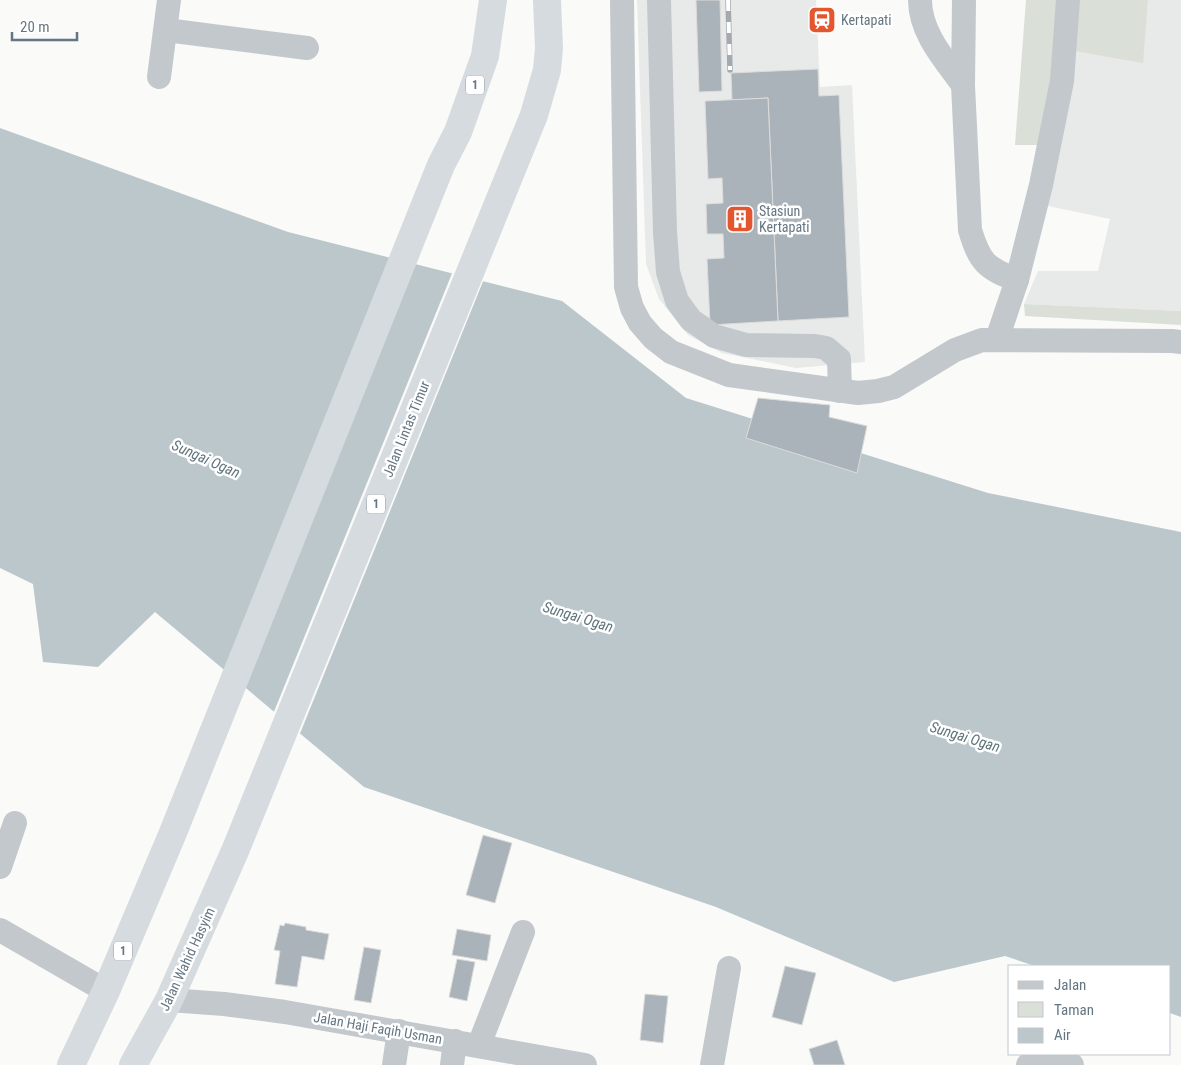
<svg xmlns="http://www.w3.org/2000/svg" width="1181" height="1065" viewBox="0 0 1181 1065" font-family="'Roboto Condensed',sans-serif">
  <style>
    .built { fill: #e8e9e9 }
    .green { fill: #dadfd7 }
    .water { fill: #bbc7cb }
    .pier { fill: #fafaf8 }
    .building { fill: #aab3b9; stroke: #dcdcda }
    .lines { fill: none; stroke-linecap: round; stroke-linejoin: round }
    .minor { stroke: #c3c8cc; stroke-width: 24 }
    .highway { stroke: #d6dbdf; stroke-width: 28 }
    .rail-casing { stroke: #a2aab0; stroke-width: 5.5 }
    .rail { stroke: #fff; stroke-width: 4; stroke-dasharray: 11; stroke-linecap: butt }
    .labels { text-anchor: middle; stroke-width: 5; stroke-linejoin: round; paint-order: stroke }
    .shield { fill: #fff; stroke: #939fa8; stroke-width: 1 }
    .shield-label { font-size: 12px; font-weight: bold; fill: #657683 }
    .poi-label { font-size: 14px; fill: #657683; stroke: #fff; text-anchor: start }
    .street-label { font-size: 14px; fill: #657683; stroke: #fff }
    .water-label { font-size: 15px; font-style: italic; fill: #60757c; stroke: #fff }
  </style>
  <rect width="100%" height="100%" fill="#fafaf8"/>
  <g class="built">
    <polygon points="637,0 816,0 820,87 852,85 865,362 796,368 722,353 688,335 659,299 646,264"/>
    <polygon points="1148,0 1181,0 1181,311 1024,304 1038,271 1098,271 1110,219 1048,206 1074,51 1142,62"/>
  </g>
  <g class="green">
    <polygon points="1026,0 1059,0 1051,82 1041,145 1015,145"/>
    <polygon points="1078,0 1148,0 1143,63 1074,51"/>
    <polygon points="1024,304 1181,311 1181,325 1025,316"/>
  </g>
  <polygon class="water" points="0,128 288,232 562,301 686,398 988,493 1181,532 1181,1017 1170,1013 1170,966 1035,966 1005,956 894,982 716,907 364,787 155,612 98,667 43,662 33,584 0,568"/>
  <polygon class="pier" points="453,271 484,279 299,736 273,714"/>
  <g class="building">
    <polygon points="696,0 720,0 722,91 699,92"/>
    <polygon points="818,69 819,96 839,95 849,317 778,321 768,98 732,100 731,73"/>
    <polygon points="768,98 778,321 710,325 707,259 724,258 723,234 707,234 706,204 723,203 722,178 708,179 705,101"/>
    <polygon points="758,398 830,405 829,417 867,426 857,473 746,438"/>
    <polygon points="483,835 512,843 495,903 466,895"/>
    <polygon points="285,923 306,927 306,930 329,934 324,960 302,956 297,987 275,984 280,951 274,950 280,925 284,926"/>
    <polygon points="457,929 491,935 487,961 452,955"/>
    <polygon points="364,947 381,950 371,1003 354,1000"/>
    <polygon points="457,959 475,962 467,1001 449,997"/>
    <polygon points="785,966 816,973 802,1025 772,1017"/>
    <polygon points="645,994 668,996 663,1043 640,1040"/>
    <polygon points="837,1040 845,1065 814,1065 809,1049"/>
  </g>
  <g class="lines">
    <g class="minor">
      <polyline points="622,0 626,287 632,308 640,323 653,338 671,352 729,375 858,393 878,391 894,387 955,350 982,340 1172,341 1181,342"/>
      <polyline points="659,0 665,232 668,272 677,301 691,320 714,336 746,345 815,346 826,348 839,359 840,391"/>
      <path d="M920,0C920,33 945,60 963,85"/>
      <path d="M964,0L963,85L970,230C980,263 986,268 1017,280"/>
      <polyline points="166,30 307,48"/>
      <polyline points="159,77 169,0"/>
      <polyline points="997,339 1017,280 1041,185 1062,81 1068,0"/>
      <polyline points="0,867 15,823"/>
      <polyline points="0,930 106,991"/>
      <polyline points="169,1000 224,1004 285,1012 585,1065"/>
      <polyline points="479,1045 523,932"/>
      <polyline points="394,1065 399,1031"/>
      <polyline points="452,1065 455,1041"/>
      <polyline points="712,1065 729,968"/>
      <polyline points="1028,1065 1036,1061 1072,1065"/>
    </g>
    <g class="highway">
      <polyline points="71,1065 106,991 172,835 441,165 458,132 485,56 493,0"/>
      <polyline points="133,1065 169,1000 235,851 534,115 547,70 549,48 547,0"/>
    </g>
    <defs>
      <polyline id="rail" points="728,0 730,70"/>
    </defs>
    <use href="#rail" class="rail-casing"/>
    <use href="#rail" class="rail"/>
  </g>
  <defs>
    <symbol id="station-square" viewBox="-11 -11 22 22"><rect x="-9" y="-9" width="18" height="18" rx="4" fill="#e4572e" stroke="#fff"/><path d="M-3-6H3Q5-6 5-4V2Q5 4 3 4L4.5 6H3L1.5 4h-3L-3 6H-4.5L-3 4Q-5 4-5 2V-4Q-5-6-3-6ZM-3.5-4v3h7v-3ZM-3.5 1v1.5H-2V1ZM2 1v1.5H3.5V1Z" fill="#fff"/></symbol>
    <symbol id="building-square" viewBox="-11 -11 22 22"><rect x="-9" y="-9" width="18" height="18" rx="4" fill="#e4572e" stroke="#fff"/><path d="M-4-6H4V6H1V3H-1V6H-4ZM-2.5-4.3h1.7v1.8h-1.7ZM.8-4.3h1.7v1.8H.8ZM-2.5-1h1.7V.8h-1.7ZM.8-1h1.7V.8H.8Z" fill="#fff"/></symbol>
  </defs>
  <g fill-rule="evenodd">
    <use href="#station-square" x="806" y="4" width="32" height="32"/>
    <use href="#building-square" x="724" y="203" width="32" height="32"/>
  </g>
  <g class="labels">
    <g class="shield">
      <rect x="466" y="75.5" width="18" height="19" rx="4"/>
      <rect x="367" y="494.5" width="18" height="19" rx="4"/>
      <rect x="114" y="941.5" width="18" height="19" rx="4"/>
    </g>
    <g class="shield-label">
      <text x="475" y="89">1</text>
      <text x="376" y="508">1</text>
      <text x="123" y="955">1</text>
    </g>
    <g class="poi-label">
      <text x="841" y="25">Kertapati</text>
      <text x="759" y="216">Stasiun<tspan x="759" dy="16">Kertapati</tspan></text>
    </g>
    <g class="street-label">
      <text transform="translate(406 429) rotate(-68)" y="5">Jalan Lintas Timur</text>
      <text transform="translate(187 959) rotate(-65)" y="5">Jalan Wahid Hasyim</text>
      <text transform="translate(378 1028) rotate(10)" y="5">Jalan Haji Faqih Usman</text>
    </g>
    <g class="water-label">
      <text transform="translate(206 459) rotate(24)" y="5">Sungai Ogan</text>
      <text transform="translate(578 617) rotate(17)" y="5">Sungai Ogan</text>
      <text transform="translate(965 737) rotate(17)" y="5">Sungai Ogan</text>
    </g>
  </g>
  <rect x="1008" y="965" width="162" height="90" fill="#ffffff" stroke="#c1c8cd"/>
  <rect x="1018" y="981" width="25" height="8" fill="#c3c8cc" stroke="#c1c8cd"/>
  <text x="1054" y="990" font-size="15" fill="#657683">Jalan</text>
  <rect x="1018" y="1002" width="25" height="15" fill="#dadfd7" stroke="#c1c8cd"/>
  <text x="1054" y="1015" font-size="15" fill="#657683">Taman</text>
  <rect x="1018" y="1028" width="25" height="15" fill="#bbc7cb" stroke="#c1c8cd"/>
  <text x="1054" y="1040" font-size="15" fill="#657683">Air</text>
  <path d="M12 32v8h65v-8" fill="none" stroke="#657683" stroke-width="2.5"/>
  <text x="20" y="32" font-size="15" fill="#657683" stroke="#ffffff" stroke-width="4" paint-order="stroke">20 m</text>
</svg>
